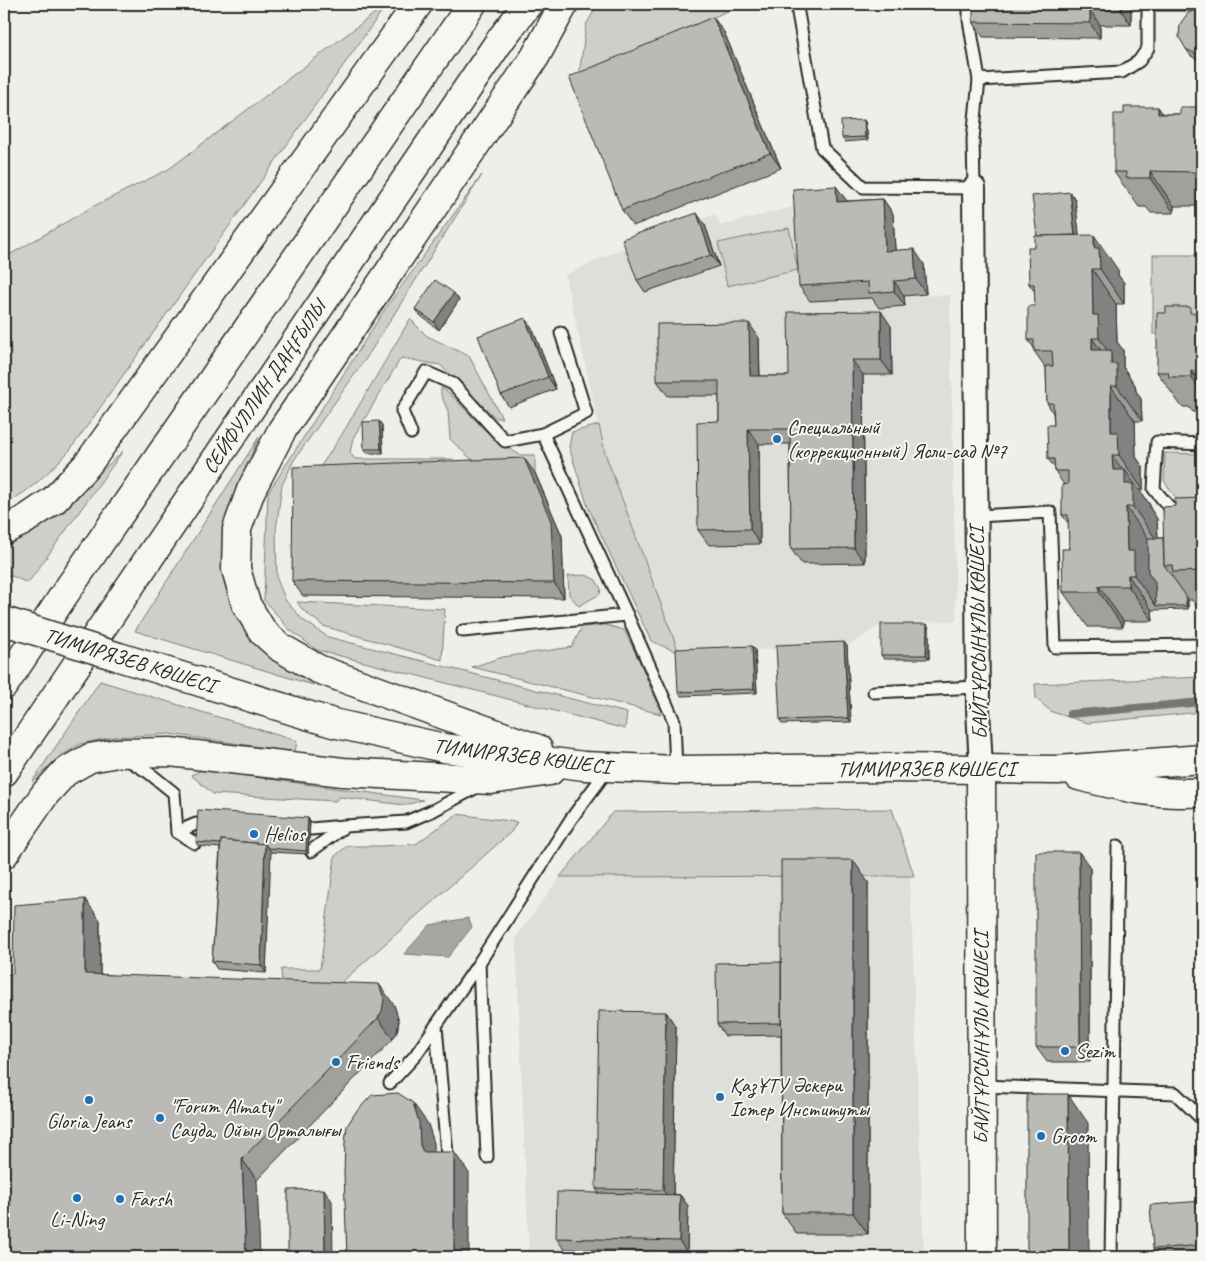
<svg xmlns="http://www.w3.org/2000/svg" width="1206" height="1261" viewBox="0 0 1206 1261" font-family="Caveat,sans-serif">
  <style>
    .built { fill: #dededb }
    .green { fill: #cececa; stroke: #7c7c7a }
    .water { fill: #a6a6a3; stroke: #757573 }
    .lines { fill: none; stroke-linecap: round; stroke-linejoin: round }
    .stream { stroke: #757573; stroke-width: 8 }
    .lane-casing { stroke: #2b2b2b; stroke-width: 15 }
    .street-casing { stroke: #2b2b2b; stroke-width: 26 }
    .secondary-casing { stroke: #2b2b2b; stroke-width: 31 }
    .lane { stroke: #f6f6f2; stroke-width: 11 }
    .street { stroke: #f6f6f2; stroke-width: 22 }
    .secondary { stroke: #f6f6f2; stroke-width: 28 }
    .secondary-bridge-casing { stroke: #2b2b2b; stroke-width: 31; stroke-linecap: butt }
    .secondary-bridge { stroke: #f6f6f2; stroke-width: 28 }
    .wall { fill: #a0a09d; stroke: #2b2b2b }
    .shaded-wall { fill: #828280; stroke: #2b2b2b }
    .building { fill: #babab7; stroke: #2b2b2b }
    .poi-dot { fill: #1f6fb2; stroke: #f6f6f2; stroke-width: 2 }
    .labels { text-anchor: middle; stroke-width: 4; stroke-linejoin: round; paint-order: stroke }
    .street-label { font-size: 21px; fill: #2b2b2b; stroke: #f6f6f2 }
    .poi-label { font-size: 21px; fill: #2b2b2b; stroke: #f6f6f2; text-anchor: start }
  </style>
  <rect width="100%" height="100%" fill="#eeeeea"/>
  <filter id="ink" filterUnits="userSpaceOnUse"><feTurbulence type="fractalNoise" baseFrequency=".02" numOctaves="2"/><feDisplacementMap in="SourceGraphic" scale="10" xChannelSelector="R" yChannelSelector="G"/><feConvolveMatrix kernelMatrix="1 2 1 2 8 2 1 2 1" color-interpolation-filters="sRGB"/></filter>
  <g filter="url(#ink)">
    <g class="built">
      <polygon points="804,204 879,297 880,308 904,306 904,296 950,295 956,621 884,623 847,646 679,653 605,453 565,275 616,251 716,214 720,226"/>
      <polygon points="910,876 924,1257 529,1257 516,937 560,877"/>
    </g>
    <g class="green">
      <path d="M387,4L70,450C50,471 30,492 4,504V258L92,207L169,169Z"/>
      <polygon points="598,4 740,4 730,10 579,76 586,25"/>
      <polygon points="482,175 367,357 294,460 282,485 276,530 277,579 286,601 303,620 328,637 627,713 625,729 317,650 290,630 264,600 268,493 385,309"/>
      <polygon points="789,228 798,270 727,286 718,243"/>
      <rect x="1153" y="255" width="44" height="79"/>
      <polygon points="410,319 427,336 469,356 502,418 496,418 440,365 401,358 353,438 350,453 355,459 453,459 454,466 314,476 341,436"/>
      <polygon points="441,388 448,392 495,440 520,455 535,455 535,473 510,474 472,460 450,439 448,411 441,395"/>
      <polygon points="599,425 605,453 679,653 651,641 588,507 569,447 572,432"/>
      <path d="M259,437C234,497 202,557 239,619C247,633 258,648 272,656C285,664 300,669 314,675L313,685L135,631Z"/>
      <polygon points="123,451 28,583 12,576 4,578 4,544 22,535 58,512"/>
      <polygon points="1165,453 1202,454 1202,510 1184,509 1164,481"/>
      <polygon points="586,575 596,580 601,589 600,594 579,606 569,595 568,576"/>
      <polygon points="297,602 445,609 442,660 323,626 303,610"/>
      <polygon points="606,625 624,630 640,662 661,714 472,667 503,657 572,647 582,627"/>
      <polygon points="1202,677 1202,712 1088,723 1052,712 1036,699 1035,684"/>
      <polygon points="100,681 297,741 295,752 170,734 113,737 80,744 58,758 32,782"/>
      <polygon points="202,770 423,800 405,805 340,797 335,801 213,794 191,775"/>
      <polygon points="892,809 914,876 560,877 613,812"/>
      <polygon points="457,814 517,822 511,832 342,982 337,998 283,998 281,969 320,969 335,856 347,846 381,846 416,844"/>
    </g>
    <polygon class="water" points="468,918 472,927 448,957 404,954 430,925"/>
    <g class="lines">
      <polyline class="stream" points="1070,714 1202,702"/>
      <defs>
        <g id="lane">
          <polyline points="798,13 822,148 863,187 974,188 973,139 979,80 969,20 969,4"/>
          <polyline points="979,80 1122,72 1139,61 1148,48 1148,4"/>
          <polyline points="561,333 586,413 543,434 627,615 674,721 676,770"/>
          <polyline points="411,433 402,411 426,372 453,384 505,441 543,434"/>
          <polyline points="1202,444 1157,442 1154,489 1180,520 1202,520"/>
          <polyline points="977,516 1050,512 1055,647 1202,645"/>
          <polyline points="463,631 627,615"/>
          <polyline points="874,692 978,687"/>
          <polyline points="127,759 148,772 174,793 177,832 195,843"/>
          <polyline points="311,829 344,826"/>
          <polyline points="177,832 196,824"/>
          <polyline points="311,851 345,826 406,822 434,810 479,786"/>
          <polyline points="479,963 487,1157"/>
          <polyline points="436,1026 448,1166"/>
          <polyline points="390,1083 415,1056 479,963 571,819 608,769"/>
          <polyline points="981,1086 1175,1093 1202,1119"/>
          <polyline points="1111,1257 1118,846"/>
        </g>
        <polyline id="street" points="974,188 978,708 981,769"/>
        <g id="secondary">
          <polyline points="4,530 23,521 54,500 87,465 418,4"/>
          <polyline points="119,657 333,723 444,748 584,766 676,770 889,768 1058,770 1202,759"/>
          <polyline points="4,685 70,586 472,4"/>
          <polyline points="538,749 318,669 281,648 263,632 246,604 236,569 237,529 251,490 282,430 535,57 564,4"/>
          <polyline points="981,769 982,1257"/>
          <polyline points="4,772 501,39 528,4"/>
          <path d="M1079,776C1122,787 1157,796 1202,792"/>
          <polyline points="4,854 45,794 65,772 90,758 117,753 170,752 343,772 491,780 550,771"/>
        </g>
      </defs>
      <use href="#lane" class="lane-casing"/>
      <use href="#street" class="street-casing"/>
      <use href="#secondary" class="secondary-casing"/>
      <use href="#lane" class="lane"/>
      <use href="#street" class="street"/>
      <use href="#secondary" class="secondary"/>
      <defs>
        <polyline id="secondary-bridge" points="4,621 119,657"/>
      </defs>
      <use href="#secondary-bridge" class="secondary-bridge-casing"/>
      <use href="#secondary-bridge" class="secondary-bridge"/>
    </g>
    <g class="wall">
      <polygon points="1131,4 1131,25 1100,25 1100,38 983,37 973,22"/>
      <polygon points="1152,4 1202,4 1202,62 1191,56 1186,49 1193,11 1157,11"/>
      <polygon points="724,32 781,168 633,226 622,210"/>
      <polygon points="1158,107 1163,114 1180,114 1202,107 1202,206 1174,206 1174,213 1151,213 1146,207 1139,207 1114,172 1124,114"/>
      <polygon points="864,120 866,124 868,140 845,142 842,138"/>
      <polygon points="883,199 893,214 895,250 924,264 926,294 904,296 905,306 879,308 872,298 810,301 799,286 847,201"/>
      <polygon points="1075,199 1079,235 1118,270 1118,275 1124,283 1124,304 1116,304 1117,342 1123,350 1123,367 1135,385 1136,391 1141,399 1142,421 1135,421 1136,457 1143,467 1143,490 1139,490 1150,505 1150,508 1157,519 1158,538 1163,538 1175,506 1202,498 1202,607 1197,607 1192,600 1188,600 1188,609 1152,610 1153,621 1123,621 1123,627 1088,627 1063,592 1069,549 1069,524 1062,515 1064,485 1055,471 1055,468 1048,459 1054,425 1053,413 1047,403 1046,368 1034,351 1034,348 1028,340 1035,306 1035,292 1029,284 1035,247"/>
      <polygon points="705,225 719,266 645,292 637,280"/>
      <polygon points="459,300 439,330 421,316 415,309"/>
      <polygon points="1194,313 1202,313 1202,412 1193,412 1189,407 1182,407 1157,372"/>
      <polygon points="891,326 892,375 863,375 865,563 802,564 791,549 790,444 759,444 760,544 709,545 698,530 719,421 719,396 668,396 657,381 759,338 760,376 789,376"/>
      <polygon points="533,330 556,389 509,407 501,395"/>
      <polygon points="382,425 383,453 367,453 364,449"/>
      <polygon points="535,473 562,536 564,598 303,596 292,581"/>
      <polygon points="929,628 929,659 884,659 881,655"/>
      <polygon points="752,646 755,650 757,693 681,696 678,692"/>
      <polygon points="847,646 851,722 782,724 780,720"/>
      <polygon points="308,818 310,822 308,854 270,852 266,973 217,969 212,961 220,848 198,846 196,842"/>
      <polygon points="1090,867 1090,1062 1047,1062 1036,1047"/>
      <polygon points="868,882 868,1234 797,1234 782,1213 781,1035 725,1036 717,1024 781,962"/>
      <polygon points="100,920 100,974 394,1005 399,1021 397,1032 393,1039 257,1180 13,974"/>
      <polygon points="666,1012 676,1027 673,1194 680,1195 688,1206 687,1252 564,1249 556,1238 599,1193 596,1189"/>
      <polygon points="1202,1201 1202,1257 1159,1257 1153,1249"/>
    </g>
    <g class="shaded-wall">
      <polygon points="1121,4 1131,4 1131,25 1121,10"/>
      <polygon points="1090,10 1100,25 1100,38 1090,23"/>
      <polygon points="713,17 724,32 781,168 770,153"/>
      <polygon points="1158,107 1183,142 1158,114"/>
      <polygon points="864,120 866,124 868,140 865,137"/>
      <polygon points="1150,171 1174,206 1174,213 1150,178"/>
      <polygon points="836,186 847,201 837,202"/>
      <polygon points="1070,192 1075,199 1081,250 1076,242"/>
      <polygon points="883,199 893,214 896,266 885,251"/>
      <polygon points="697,213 705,225 719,266 711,255"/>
      <polygon points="1094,235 1118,270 1118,275 1124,283 1124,304 1100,269 1094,248"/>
      <polygon points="914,249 924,264 926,294 916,279"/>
      <polygon points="1092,269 1116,304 1117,342 1123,350 1123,367 1135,385 1136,391 1141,399 1142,421 1117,386 1111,364 1111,356 1099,338 1093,315"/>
      <polygon points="894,281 904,296 905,306 894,291"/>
      <polygon points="454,293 459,300 439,330 434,322"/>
      <polygon points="881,311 891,326 892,375 881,360"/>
      <polygon points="525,318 533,330 556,389 548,377"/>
      <polygon points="749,323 759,338 760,391 750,376"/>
      <polygon points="1092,338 1117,373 1092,350"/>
      <polygon points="852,360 863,375 865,563 854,548"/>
      <polygon points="1191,371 1202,387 1202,393 1191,377"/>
      <polygon points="1111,386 1135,421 1136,457 1143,467 1143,490 1119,455 1111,432"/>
      <polygon points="379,421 382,425 383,453 381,449"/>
      <polygon points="748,429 759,444 760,544 750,529"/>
      <polygon points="1112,455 1125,473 1125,470 1150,505 1150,508 1157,519 1158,542 1133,507 1113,470"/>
      <polygon points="524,458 535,473 562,536 564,598 554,583"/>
      <polygon points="1126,507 1151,542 1158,586 1156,606 1134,575 1127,551"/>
      <polygon points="1128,575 1152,610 1153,621 1128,586"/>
      <polygon points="1099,586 1123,621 1123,627 1099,592"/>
      <polygon points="1186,596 1188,600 1188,609 1186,606"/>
      <polygon points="927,624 929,628 929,659 926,655"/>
      <polygon points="844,642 847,646 851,722 848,718"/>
      <polygon points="752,646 755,650 757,693 754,689"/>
      <polygon points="308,818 310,822 308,854 306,851"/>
      <polygon points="265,844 271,852 266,973 261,965"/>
      <polygon points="1079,852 1090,867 1090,1062 1080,1047"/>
      <polygon points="853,860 868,882 868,1234 853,1213"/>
      <polygon points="85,899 100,920 100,995 85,974"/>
      <polygon points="379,984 394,1005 399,1021 397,1032 393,1039 378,1018"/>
      <polygon points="666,1012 676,1027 673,1205 663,1190"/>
      <polygon points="1068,1094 1088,1123 1089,1257 1069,1257"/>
      <polygon points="413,1103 428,1124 434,1143 435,1167 423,1152 420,1145"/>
      <polygon points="454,1152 469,1173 469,1257 454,1257"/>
      <polygon points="242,1159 257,1180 260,1257 246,1257"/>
      <polygon points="324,1189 332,1201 333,1257 325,1257"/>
      <polygon points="680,1195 688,1206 687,1252 679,1241"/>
    </g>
    <g class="building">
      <polygon points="973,4 1121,4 1121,10 1090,10 1090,23 973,22"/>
      <polygon points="1200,8 1202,8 1202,54 1198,55 1186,49 1179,37 1180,24 1188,13"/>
      <polygon points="713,17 770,153 622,210 569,77"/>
      <polygon points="1124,107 1158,107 1158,114 1180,114 1180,107 1202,107 1202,178 1195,178 1195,172 1150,171 1150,178 1126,178 1126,172 1114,172 1114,114 1124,114"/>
      <polygon points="864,120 865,137 842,138 841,121"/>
      <polygon points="836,186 837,202 883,199 885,251 914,249 916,279 894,281 894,291 869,293 868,282 799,286 793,189"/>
      <polygon points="1070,192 1075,235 1037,236 1032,196"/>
      <polygon points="697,213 711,255 637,280 622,239"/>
      <polygon points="1094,235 1094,248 1099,248 1100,269 1092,269 1093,315 1098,315 1099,338 1092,338 1092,350 1111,350 1111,364 1117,364 1117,386 1111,386 1111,432 1118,432 1119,455 1112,455 1113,470 1125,470 1125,484 1133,484 1133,507 1126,507 1127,551 1134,551 1134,575 1128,575 1128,586 1099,586 1099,592 1063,592 1062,549 1069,549 1068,515 1062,515 1062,485 1068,484 1068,471 1055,471 1054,459 1048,459 1047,425 1054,425 1053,403 1047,403 1046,366 1053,366 1052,351 1034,351 1034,340 1028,340 1028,306 1035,306 1034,284 1029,284 1028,247 1035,247 1035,236"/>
      <polygon points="435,280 454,293 434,322 415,309"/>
      <polygon points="1166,307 1190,307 1190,313 1202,313 1202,371 1191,371 1191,377 1169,377 1168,372 1157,372 1157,313 1166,313"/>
      <polygon points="881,311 881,360 852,360 854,548 791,549 790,429 748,429 750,529 698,530 697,422 719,421 719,381 657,381 657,324 749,323 750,376 789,376 788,312"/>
      <polygon points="525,318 548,377 501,395 478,336"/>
      <polygon points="379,421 381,449 364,449 363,422"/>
      <polygon points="524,458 551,521 554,583 292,581 293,467"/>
      <polygon points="1202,498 1202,571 1173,572 1172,565 1164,565 1163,507 1175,506 1175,499"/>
      <polygon points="1148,538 1163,538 1164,565 1186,596 1186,606 1156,606 1155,582 1148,572"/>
      <polygon points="881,624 927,624 926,655 881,655"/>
      <polygon points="844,642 848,718 780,720 776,645"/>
      <polygon points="752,646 754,689 678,692 676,649"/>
      <polygon points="198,810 308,818 306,851 268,848 265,844 221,840 221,844 196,842"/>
      <polygon points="221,840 265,844 261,965 212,961"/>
      <polygon points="1036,852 1079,852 1080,1047 1036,1047"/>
      <polygon points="781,860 853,860 853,1213 782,1213"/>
      <polygon points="85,899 85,974 379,984 384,999 382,1011 378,1018 242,1159 246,1257 4,1257 4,975 13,974 14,905"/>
      <polygon points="781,962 781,1023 717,1024 716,963"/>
      <polygon points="599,1011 666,1012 663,1190 596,1189"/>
      <polygon points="398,1093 413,1103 419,1122 420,1145 423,1152 454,1152 454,1257 347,1257 344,1174 345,1142 347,1126 355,1113 372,1095"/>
      <polygon points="1027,1094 1068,1094 1069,1257 1027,1257"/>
      <polygon points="324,1189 325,1257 288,1257 288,1190"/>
      <polygon points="557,1192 680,1195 679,1241 556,1238"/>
      <polygon points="1202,1201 1202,1245 1153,1249 1150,1205"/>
    </g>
  </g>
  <g class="poi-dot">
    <circle cx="777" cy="439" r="5"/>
    <circle cx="254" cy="834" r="5"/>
    <circle cx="1065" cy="1051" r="5"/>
    <circle cx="336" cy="1062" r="5"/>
    <circle cx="720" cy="1097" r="5"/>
    <circle cx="89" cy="1100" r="5"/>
    <circle cx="160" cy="1118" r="5"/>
    <circle cx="1041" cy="1136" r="5"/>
    <circle cx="77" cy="1198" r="5"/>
    <circle cx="120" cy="1199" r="5"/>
  </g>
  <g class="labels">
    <g class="street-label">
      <text transform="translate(264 387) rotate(-56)" y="7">СЕЙФУЛЛИН ДАҢҒЫЛЫ</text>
      <text transform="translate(978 633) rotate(-91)" y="7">БАЙТҰРСЫНҰЛЫ КӨШЕСІ</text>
      <text transform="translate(130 660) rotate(17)" y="7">ТИМИРЯЗЕВ КӨШЕСІ</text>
      <text transform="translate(522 756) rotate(7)" y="7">ТИМИРЯЗЕВ КӨШЕСІ</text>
      <text x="926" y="776">ТИМИРЯЗЕВ КӨШЕСІ</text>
      <text transform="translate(981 1038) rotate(-90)" y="7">БАЙТҰРСЫНҰЛЫ КӨШЕСІ</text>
    </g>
    <g class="poi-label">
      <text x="787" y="434">Специальный<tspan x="787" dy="24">(коррекционный) Ясли-сад №7</tspan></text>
      <text x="264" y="841">Helios</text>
      <text x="1075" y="1058">Sezim</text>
      <text x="346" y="1069">Friends</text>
      <text x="730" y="1092">ҚазҰТУ Әскери<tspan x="730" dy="24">Істер Институты</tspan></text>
      <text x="170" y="1113">"Forum Almaty"<tspan x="170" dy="24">Сауда, Ойын Орталығы</tspan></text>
      <text x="89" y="1128" text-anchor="middle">Gloria Jeans</text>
      <text x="1051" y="1143">Groom</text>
      <text x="130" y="1206">Farsh</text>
      <text x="77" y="1226" text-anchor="middle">Li-Ning</text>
    </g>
  </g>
  <rect width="1206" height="1261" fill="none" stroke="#f6f6f2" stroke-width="20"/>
  <rect x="10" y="10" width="1186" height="1241" fill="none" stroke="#2b2b2b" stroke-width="2" filter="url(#ink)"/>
</svg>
